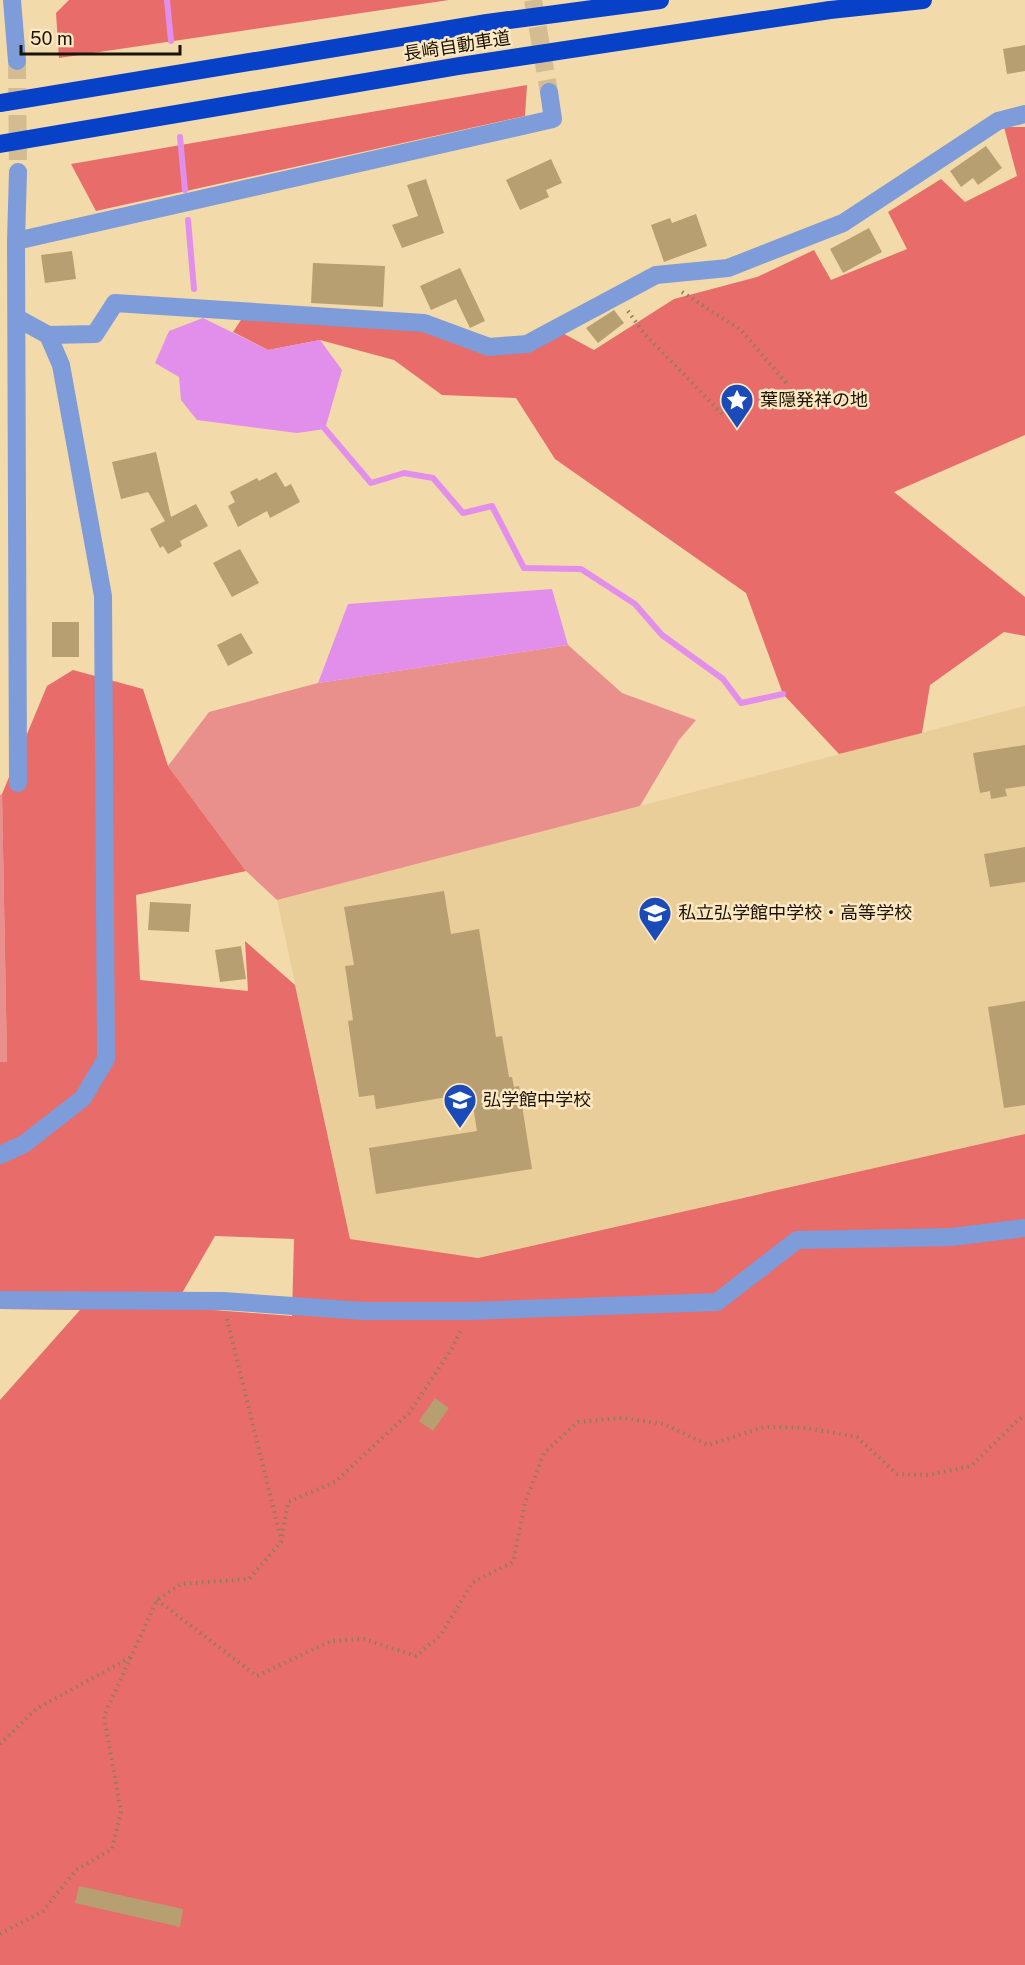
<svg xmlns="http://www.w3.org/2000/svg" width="1025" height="1965" viewBox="0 0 1025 1965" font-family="'Public Sans','Noto Sans JP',sans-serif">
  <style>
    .built { fill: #eace99 }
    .green { fill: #e9908c }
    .forest { fill: #e86c6a; fill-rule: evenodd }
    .water { fill: #e18feb }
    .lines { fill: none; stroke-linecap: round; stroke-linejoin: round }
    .stream { stroke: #e18feb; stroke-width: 6 }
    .building { fill: #b79f72 }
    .minor-tunnel { stroke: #d3bc92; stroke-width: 18; stroke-dasharray: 18 9; stroke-linecap: butt }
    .tertiary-tunnel { stroke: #d3bc92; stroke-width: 18; stroke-dasharray: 18 9; stroke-linecap: butt }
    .path { stroke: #8f7d5d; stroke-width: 4; stroke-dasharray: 1.5 4.5; stroke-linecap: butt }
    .minor { stroke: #7d9cd9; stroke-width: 18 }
    .tertiary { stroke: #7d9cd9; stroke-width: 18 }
    .motorway { stroke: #0641c7; stroke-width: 18 }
    .labels { text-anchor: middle; stroke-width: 5; stroke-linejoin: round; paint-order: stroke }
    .street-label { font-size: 18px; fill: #1b1202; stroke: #fce8c3 }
    .poi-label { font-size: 18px; fill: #1b1202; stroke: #fce8c3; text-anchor: start }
  </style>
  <rect width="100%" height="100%" fill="#f3daab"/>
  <polygon class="built" points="1025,706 1025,1134 477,1258 350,1239 277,900"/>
  <g class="green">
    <polygon points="568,645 622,693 696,720 679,740 640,806 277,900 246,871 168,766 209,712 318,683"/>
    <polygon points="2,794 7,1062 0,1062 0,795"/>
  </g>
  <g class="forest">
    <polygon points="69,0 449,0 59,58 56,13"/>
    <polygon points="527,85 525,116 96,211 71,164"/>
    <polygon points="1004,127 1025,127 1025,435 894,492 1025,597 1025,636 1004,632 930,685 922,733 839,754 783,694 746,593 555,459 516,398 442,395 394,360 320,340 268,350 233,332 247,311 424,323 489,347 555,329 594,350 674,299 757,277 814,250 831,280 907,249 888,212 941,179 965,202 1017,176"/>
    <path d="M73,670L143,689L168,766L246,871L136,895L140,980L248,991L245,941L295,985L350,1239L478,1258L1025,1134V1965H0V1400L80,1310L0,1309V1062H7L2,794L47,686ZM215,1236L294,1239L292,1316L174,1307Z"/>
  </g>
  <g class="water">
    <polygon points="203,318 268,350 320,340 342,370 325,429 297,433 197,420 181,400 179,377 155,363 169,331"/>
    <polygon points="552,589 568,645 318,683 348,604"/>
  </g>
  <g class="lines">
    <g class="stream">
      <polyline points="167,0 171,41"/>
      <polyline points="180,137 185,190"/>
      <polyline points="188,220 194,289"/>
      <polyline points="325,429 371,483 404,473 433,478 463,513 492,506 524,568 581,569 635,604 662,635 723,679 741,703 783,694"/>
    </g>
  </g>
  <g class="building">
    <polygon points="1025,45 1025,71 1007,74 1003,49"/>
    <polygon points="986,146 1002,168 978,185 973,178 961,187 950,171"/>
    <polygon points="551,159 562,183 546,190 549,197 520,210 506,180"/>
    <polygon points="426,179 444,233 402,248 392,225 418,216 407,185"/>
    <polygon points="696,214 707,246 664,262 651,225 670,218 672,223"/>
    <polygon points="869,228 882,252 843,273 830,249"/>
    <polygon points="72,251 76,279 45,283 41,255"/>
    <polygon points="313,263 385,266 383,307 311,303"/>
    <polygon points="460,268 485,321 470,328 456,299 431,310 420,286"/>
    <polygon points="614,310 624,323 598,343 586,328"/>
    <polygon points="156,452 171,517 196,504 208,526 180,541 182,546 168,554 163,546 160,548 150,529 165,521 148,492 121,499 112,462"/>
    <polygon points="276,472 285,487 291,484 300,502 270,518 267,511 238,527 228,506 235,502 230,492 257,478 259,481"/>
    <polygon points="240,549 259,583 232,597 213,563"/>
    <rect x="52" y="622" width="27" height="35"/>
    <polygon points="241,633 253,653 228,666 217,645"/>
    <polygon points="1025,745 1025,786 1005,789 1007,796 991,799 990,791 980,793 973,753"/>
    <polygon points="1025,847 1025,882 990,887 984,854"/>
    <polygon points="444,891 451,934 479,929 496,1037 502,1036 509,1077 512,1077 514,1087 519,1086 532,1169 376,1194 369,1148 477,1131 471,1093 376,1109 374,1095 359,1097 348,1021 353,1020 345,966 354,965 344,907"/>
    <polygon points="150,902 191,904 189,932 148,930"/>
    <polygon points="241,946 246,979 220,982 215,950"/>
    <polygon points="1025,1001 1025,1105 1004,1108 988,1007"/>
    <polygon points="435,1398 449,1408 433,1431 419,1421"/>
    <polygon points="79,1886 183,1909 180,1927 75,1903"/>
  </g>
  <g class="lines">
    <polyline class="minor-tunnel" points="533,0 549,92"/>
    <polyline class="tertiary-tunnel" points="17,61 18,172"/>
    <g class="path">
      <polyline points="682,292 741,330 788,385"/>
      <polyline points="628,311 643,332 725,417"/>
      <polyline points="227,1319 281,1539"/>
      <polyline points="157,1600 257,1676 331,1641 364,1639 416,1656 440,1636 473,1582 513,1562 525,1503 544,1453 578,1422 622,1418 664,1424 708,1445 764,1427 806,1428 857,1437 897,1474 929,1475 971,1466 1017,1421 1025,1415"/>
      <polyline points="0,1744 36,1709 131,1657"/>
      <polyline points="0,1934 43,1911 76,1870 112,1849 121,1812 104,1716 157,1600 181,1584 249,1579 281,1542 288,1502 335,1482 409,1413 452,1348 462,1328"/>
    </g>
    <g class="minor">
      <polyline points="16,241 553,119 549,92"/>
      <polyline points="17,318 48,335 95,334 115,303 424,323 489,347 527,344 656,275 728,268 843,223 998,121 1025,114"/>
      <polyline points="0,1155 24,1144 83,1098 106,1059 103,596 61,365 48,335"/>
      <polyline points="0,1300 223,1301 364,1311 470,1311 717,1302 797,1240 951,1237 1025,1228"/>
    </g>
    <g class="tertiary">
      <polyline points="12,0 17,61"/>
      <polyline points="18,783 16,241 18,172"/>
    </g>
    <g class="motorway">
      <polyline points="0,103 487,23 660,0"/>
      <polyline points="0,144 459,66 830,10 923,0"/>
    </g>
  </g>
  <defs>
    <symbol id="sight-pin" viewBox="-11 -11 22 30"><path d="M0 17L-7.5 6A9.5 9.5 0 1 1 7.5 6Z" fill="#1a4bb8" stroke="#fce8c3"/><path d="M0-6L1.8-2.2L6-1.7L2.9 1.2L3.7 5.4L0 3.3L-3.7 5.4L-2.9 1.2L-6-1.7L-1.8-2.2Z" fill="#fff"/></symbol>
    <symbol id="school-pin" viewBox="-11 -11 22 30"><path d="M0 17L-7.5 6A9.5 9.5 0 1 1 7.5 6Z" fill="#1a4bb8" stroke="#fce8c3"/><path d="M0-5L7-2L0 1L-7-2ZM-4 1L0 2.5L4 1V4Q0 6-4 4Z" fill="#fff"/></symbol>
  </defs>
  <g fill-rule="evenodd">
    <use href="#sight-pin" x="718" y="381" width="38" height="52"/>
    <use href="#school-pin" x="636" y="894" width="38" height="52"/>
    <use href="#school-pin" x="441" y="1081" width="38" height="52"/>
  </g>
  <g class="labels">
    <g class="street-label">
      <text transform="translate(457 46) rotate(-9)" y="6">長崎自動車道</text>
    </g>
    <g class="poi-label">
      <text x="760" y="406">葉隠発祥の地</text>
      <text x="678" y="919">私立弘学館中学校・高等学校</text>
      <text x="483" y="1106">弘学館中学校</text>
    </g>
  </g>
  <path d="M21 45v9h159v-9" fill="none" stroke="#1b1202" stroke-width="3"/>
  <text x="30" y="45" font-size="18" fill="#1b1202" stroke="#fce8c3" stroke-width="4.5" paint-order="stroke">50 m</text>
</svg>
